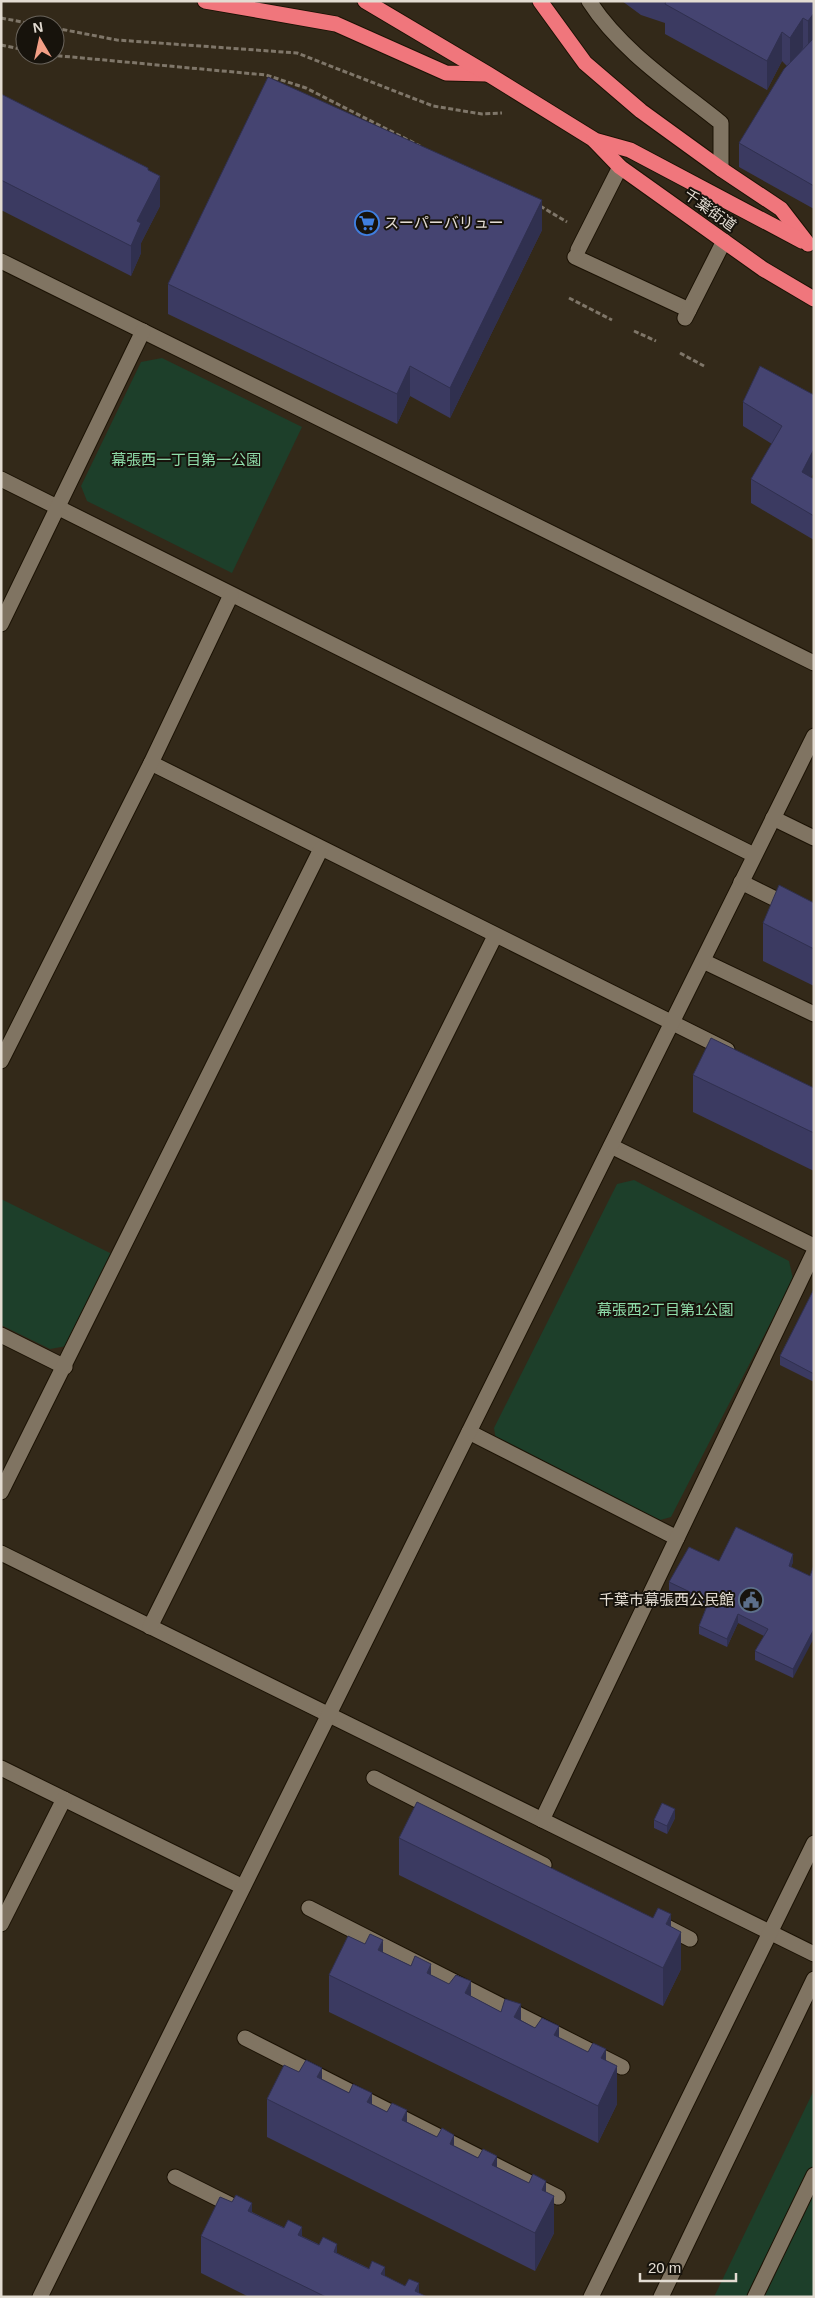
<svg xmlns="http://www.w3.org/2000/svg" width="815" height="2298" viewBox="0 0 815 2298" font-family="Arial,'Noto Sans JP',sans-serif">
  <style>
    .green { fill: #1d3f2a }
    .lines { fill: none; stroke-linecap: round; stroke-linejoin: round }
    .minor-casing { stroke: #1b1204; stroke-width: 17 }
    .highway-casing { stroke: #1b1204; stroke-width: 17 }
    .path { stroke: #7f7669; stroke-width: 3; stroke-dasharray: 5 2.5; stroke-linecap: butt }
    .minor { stroke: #807462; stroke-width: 15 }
    .highway { stroke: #f0767c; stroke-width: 15 }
    .wall { fill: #3b3a61 }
    .shaded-wall { fill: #30304f }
    .building { fill: #454471; stroke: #30304f }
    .labels { text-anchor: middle; stroke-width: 4; stroke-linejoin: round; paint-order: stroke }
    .street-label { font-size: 15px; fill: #e3dcd2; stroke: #17130c }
    .poi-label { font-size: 15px; fill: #e3dcd2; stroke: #17130c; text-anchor: start }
    .park-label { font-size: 15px; fill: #8fddaa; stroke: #17130c }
  </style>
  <rect width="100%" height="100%" fill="#332919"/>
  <g class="green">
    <polygon points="162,358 302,427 232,573 87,501 81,486 141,362"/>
    <polygon points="634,1180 789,1261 793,1279 671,1517 660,1520 496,1441 494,1428 617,1184"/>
    <polygon points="1,1199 112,1254 67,1346 50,1349 1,1325"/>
    <polygon points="814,2090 814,2297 714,2297"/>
  </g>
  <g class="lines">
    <defs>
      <g id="minor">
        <path d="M589,1C621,51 675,86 721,123V169"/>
        <polyline points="578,250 620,167"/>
        <polyline points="575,257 689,310"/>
        <polyline points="1,261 814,663"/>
        <polyline points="685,318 724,241"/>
        <polyline points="1,479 754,855"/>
        <polyline points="1,624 143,331"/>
        <polyline points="151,763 727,1050"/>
        <polyline points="773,818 814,838"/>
        <polyline points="741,882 814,918"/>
        <polyline points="703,961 814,1014"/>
        <polyline points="1,1061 151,763 231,595"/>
        <polyline points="611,1146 814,1246"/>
        <polyline points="1,1335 65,1367"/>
        <polyline points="469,1432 677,1538"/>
        <polyline points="1,1492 321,849"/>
        <polyline points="1,1553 814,1954"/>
        <polyline points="150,1627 495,936"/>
        <polyline points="1,1768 243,1887"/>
        <polyline points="374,1778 544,1865"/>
        <polyline points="542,1820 814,1252"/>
        <polyline points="309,1908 622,2067"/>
        <polyline points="1,1924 64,1799"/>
        <polyline points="663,1925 690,1939"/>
        <polyline points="245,2038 558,2197"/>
        <polyline points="175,2177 237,2208"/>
        <polyline points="40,2297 814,736"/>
        <polyline points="591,2297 814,1843"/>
        <polyline points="661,2297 814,1979"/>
        <polyline points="755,2297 814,2175"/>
      </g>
      <g id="highway">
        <polyline points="205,1 336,24 446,73 487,74"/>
        <polyline points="365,1 488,74 593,139 620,167 763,269 814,299"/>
        <polyline points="540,1 585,63 641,111 721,169 781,209 808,244"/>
        <polyline points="594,140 630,150 802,241"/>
      </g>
    </defs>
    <use href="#minor" class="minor-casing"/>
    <use href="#highway" class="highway-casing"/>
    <g class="path">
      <polyline points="1,18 38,25"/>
      <polyline points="55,28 117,40 297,53 433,106 482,114 502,113"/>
      <polyline points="1,45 25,50"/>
      <polyline points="50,55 266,75 306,88 420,146"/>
      <polyline points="540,206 567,222"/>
      <polyline points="569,298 612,320"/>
      <polyline points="634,331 656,341"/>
      <polyline points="680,353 704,366"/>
    </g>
    <use href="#minor" class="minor"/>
    <use href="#highway" class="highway"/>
  </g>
  <g class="wall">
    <polygon points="622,1 814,1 814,209 739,167 739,143 787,66 782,61 767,90 665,34 665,23 641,15"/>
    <polygon points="1,94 148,171 160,206 141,243 141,253 131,276 1,210"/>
    <polygon points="542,230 450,418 410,396 397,424 168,314 168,284"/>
    <polygon points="760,366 811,477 814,479 814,540 751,503 751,479 772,444 743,426 743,402"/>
    <polygon points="814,903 814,986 763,961 763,923"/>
    <polygon points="693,1075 814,1088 814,1171 693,1112"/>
    <polygon points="814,1289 814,1382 780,1365 780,1356"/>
    <polygon points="719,1561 793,1562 791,1567 810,1576 793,1678 755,1660 755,1651 764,1636 738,1623 727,1647 699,1634 699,1626 706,1608 669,1590 669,1582"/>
    <polygon points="675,1818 667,1834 654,1828 654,1820"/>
    <polygon points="399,1838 671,1927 681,1969 663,2006 399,1875"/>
    <polygon points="365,1944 431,1975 501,2012 521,2020 535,2028 559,2038 606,2061 617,2104 598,2143 329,2012 329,1975"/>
    <polygon points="299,2072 322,2079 546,2192 554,2233 535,2271 267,2137 267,2099"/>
    <polygon points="252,2212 385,2276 427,2297 249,2297 201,2273 201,2236"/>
  </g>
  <g class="shaded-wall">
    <polygon points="814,13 814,42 808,50 808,21"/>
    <polygon points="803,18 803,48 790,68 790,38"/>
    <polygon points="782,32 782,61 767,90 767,61"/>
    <polygon points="148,168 148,197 160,176 160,206 141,243 141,253 131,276 131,246"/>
    <polygon points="542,200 542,230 450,418 450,388"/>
    <polygon points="410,366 410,396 397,424 397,394"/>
    <polygon points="814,449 814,472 802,496 802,472"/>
    <polygon points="793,1554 793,1562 789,1574 789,1566"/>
    <polygon points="738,1614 738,1623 727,1647 727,1639"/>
    <polygon points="814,1629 814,1638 793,1678 793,1669"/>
    <polygon points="675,1809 675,1818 667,1834 667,1826"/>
    <polygon points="671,1914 671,1951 681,1932 681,1969 663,2006 663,1968 666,1924"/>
    <polygon points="383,1940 383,1978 378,1950"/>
    <polygon points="431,1964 431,2001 427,1973"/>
    <polygon points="471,1981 471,2018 465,1993"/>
    <polygon points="521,2004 521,2042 514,2017"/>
    <polygon points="559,2026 559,2063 554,2035"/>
    <polygon points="606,2049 606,2086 601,2058"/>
    <polygon points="617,2066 617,2104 598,2143 598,2106"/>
    <polygon points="322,2068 322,2105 317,2077"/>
    <polygon points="372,2093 372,2130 367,2102"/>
    <polygon points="407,2110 407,2148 402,2120"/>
    <polygon points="454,2135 454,2172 450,2144"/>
    <polygon points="497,2156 497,2194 492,2165"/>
    <polygon points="546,2181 546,2210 554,2196 554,2233 535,2271 535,2233 542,2190"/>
    <polygon points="252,2203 252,2240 248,2211"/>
    <polygon points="302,2227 302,2264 298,2235"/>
    <polygon points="337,2244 337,2281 334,2252"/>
    <polygon points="385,2267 385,2297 381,2274"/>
    <polygon points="419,2283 419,2297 415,2291"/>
  </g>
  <g class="building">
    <polygon points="666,1 814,1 814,13 808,21 803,18 790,38 782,32 767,61 665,4"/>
    <polygon points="813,39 814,39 814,186 739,143 784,69"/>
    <polygon points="268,77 542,200 450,388 410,366 397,394 168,284"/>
    <polygon points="1,94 148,168 148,170 160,176 137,221 141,223 131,246 1,180"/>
    <polygon points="760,366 814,395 814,449 802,472 814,479 814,516 751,479 782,426 743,402"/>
    <polygon points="779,885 814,903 814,949 763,923"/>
    <polygon points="711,1038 814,1088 814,1133 693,1075"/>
    <polygon points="814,1289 814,1374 780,1356"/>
    <polygon points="736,1527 793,1554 789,1566 810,1576 814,1565 814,1629 793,1669 755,1651 768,1629 738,1614 727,1639 699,1626 709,1601 669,1582 689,1547 719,1561"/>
    <polygon points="417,1802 653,1918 658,1908 671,1914 666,1924 681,1932 663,1968 399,1838"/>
    <polygon points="662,1803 675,1809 667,1826 654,1820"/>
    <polygon points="370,1934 383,1940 378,1950 411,1966 415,1956 431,1964 427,1973 449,1984 456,1975 471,1981 465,1993 501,2012 505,1999 521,2004 514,2017 535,2028 542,2018 559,2026 554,2035 588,2052 593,2043 606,2049 601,2058 617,2066 598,2106 329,1975 348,1936 365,1944"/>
    <polygon points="306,2060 322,2068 317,2077 349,2093 353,2084 372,2093 367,2102 387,2112 392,2103 407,2110 402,2120 437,2137 442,2128 454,2135 450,2144 478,2158 483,2149 497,2156 492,2165 529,2183 533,2174 546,2181 542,2190 554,2196 535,2233 267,2099 284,2065 299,2072"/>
    <polygon points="236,2195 252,2203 248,2211 284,2228 288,2220 302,2227 298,2235 319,2245 323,2237 337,2244 334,2252 369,2269 372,2261 385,2267 381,2274 405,2286 409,2279 419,2283 415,2291 427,2297 326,2297 201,2236 220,2197 232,2202"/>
  </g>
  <defs>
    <symbol id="supermarket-ring" viewBox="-11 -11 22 22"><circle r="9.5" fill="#17130c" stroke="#3f7fe0" stroke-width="1.5"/><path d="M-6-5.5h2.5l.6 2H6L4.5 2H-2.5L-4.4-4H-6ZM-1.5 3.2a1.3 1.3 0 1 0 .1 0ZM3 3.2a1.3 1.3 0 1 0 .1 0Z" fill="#3f7fe0"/></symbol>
    <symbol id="civic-ring" viewBox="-11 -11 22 22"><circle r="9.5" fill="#17130c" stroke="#5c6f8a" stroke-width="1.5"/><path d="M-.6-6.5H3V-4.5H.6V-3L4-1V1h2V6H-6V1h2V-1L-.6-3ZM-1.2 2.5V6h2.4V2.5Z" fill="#5c6f8a"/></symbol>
  </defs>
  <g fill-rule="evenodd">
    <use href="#supermarket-ring" x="353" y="209" width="28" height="28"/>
    <use href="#civic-ring" x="737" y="1586" width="28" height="28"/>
  </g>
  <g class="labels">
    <g class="street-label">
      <text transform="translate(710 210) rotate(36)" y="5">千葉街道</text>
    </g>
    <g class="poi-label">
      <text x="384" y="228">スーパーバリュー</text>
      <text x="734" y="1605" text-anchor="end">千葉市幕張西公民館</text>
    </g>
    <g class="park-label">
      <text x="186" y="465">幕張西一丁目第一公園</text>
      <text x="665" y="1315">幕張西2丁目第1公園</text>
    </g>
  </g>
  <rect width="815" height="2298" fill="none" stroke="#e3dcd2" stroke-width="5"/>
  <g transform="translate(40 40) rotate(351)"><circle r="24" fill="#17130c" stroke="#69635b"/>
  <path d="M0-4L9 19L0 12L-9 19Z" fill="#f39f86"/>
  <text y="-8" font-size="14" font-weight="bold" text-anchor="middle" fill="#e3dcd2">N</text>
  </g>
  <path d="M640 2273v8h96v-8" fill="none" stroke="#e3dcd2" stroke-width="2.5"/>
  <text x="648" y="2273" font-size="15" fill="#e3dcd2" stroke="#17130c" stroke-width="4" paint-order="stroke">20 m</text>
</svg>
